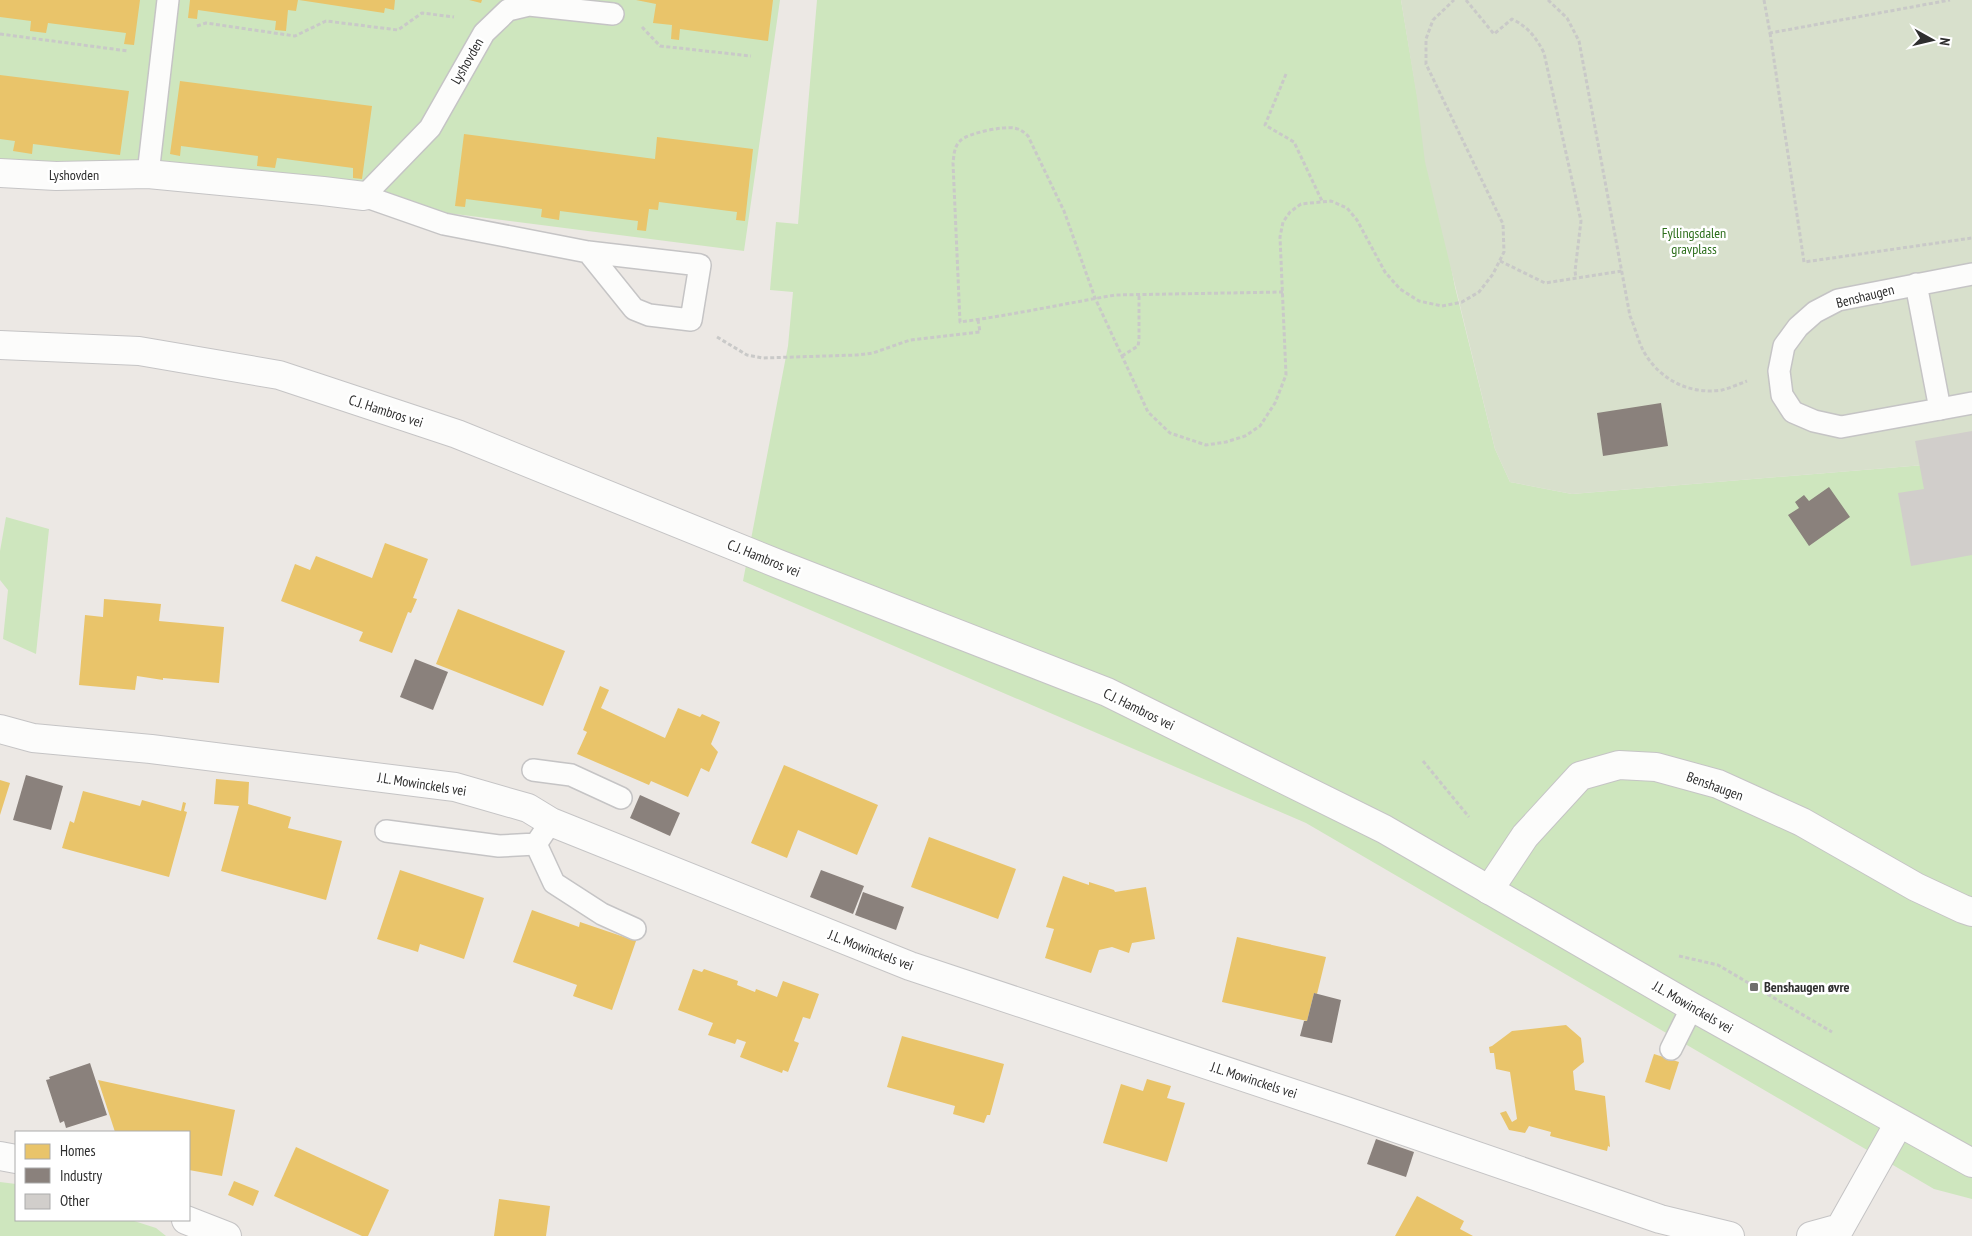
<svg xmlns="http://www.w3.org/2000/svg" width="1972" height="1236" viewBox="0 0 1972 1236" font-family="'PT Sans Narrow',sans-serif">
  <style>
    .green { fill: #cee6be }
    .cemetery { fill: #d8e0cc }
    .homes { fill: #e9c46a }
    .industry { fill: #8a817c }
    .building { fill: #d1cecb }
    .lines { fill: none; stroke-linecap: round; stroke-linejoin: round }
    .lane-casing { stroke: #c5c4c5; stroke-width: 24 }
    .street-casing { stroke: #c5c4c5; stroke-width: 30 }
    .secondary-casing { stroke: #c5c4c5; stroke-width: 30 }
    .path { stroke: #c9c9c8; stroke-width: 3; stroke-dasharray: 4 2.5; stroke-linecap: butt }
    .lane { stroke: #fcfcfb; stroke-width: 21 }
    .street { stroke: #fcfcfb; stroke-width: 28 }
    .secondary { stroke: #fcfcfb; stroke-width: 28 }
    .poi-dot { fill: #706f6e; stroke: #fff; stroke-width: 2 }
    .labels { text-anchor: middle; stroke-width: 5; stroke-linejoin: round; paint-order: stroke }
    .street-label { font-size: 14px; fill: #2e2e2e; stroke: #fff }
    .park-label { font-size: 14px; fill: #2c6e1b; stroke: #fff }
    .poi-label { font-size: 14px; font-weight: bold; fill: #2e2e2e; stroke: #fff; text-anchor: start }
  </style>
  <rect width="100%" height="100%" fill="#ece8e4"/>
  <g class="green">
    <polygon points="0,0 780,0 744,251 392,206 0,163"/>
    <polygon points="817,0 1401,0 1416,89 1455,287 1495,449 1510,482 1572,494 1972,461 1972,1199 1934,1189 1306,823 743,581 788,346 793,292 770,290 776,222 798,224"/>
    <polygon points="6,517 49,529 36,654 3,639 8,590 0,580 0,551"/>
    <polygon points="0,1182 16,1184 16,1220 131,1220 156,1228 166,1236 0,1236"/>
  </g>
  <polygon class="cemetery" points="1401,0 1972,0 1972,461 1572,494 1510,482 1495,449 1425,162 1417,98"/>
  <g class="homes">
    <polygon points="0,0 140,0 134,45 124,44 126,33 48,23 46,33 30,31 31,21 0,17"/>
    <polygon points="190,0 298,0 296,11 288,10 286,31 275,30 276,21 198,10 197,19 188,18"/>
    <polygon points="299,0 395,0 394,10 385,8 384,13"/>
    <polygon points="469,0 482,0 481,3"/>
    <polygon points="636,0 773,0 768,41 680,29 679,40 671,39 672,25 653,23 656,4"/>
    <polygon points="0,75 129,91 120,155 33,144 32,154 13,151 15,141 0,139"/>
    <polygon points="180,81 372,106 362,179 353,178 353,168 277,158 275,168 257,166 258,156 181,146 180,156 170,154"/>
    <polygon points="464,134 655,159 657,137 753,149 745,221 736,220 737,212 659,202 658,210 649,209 646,231 637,230 638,221 560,211 559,220 541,217 542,209 466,199 465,207 455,206"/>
    <polygon points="385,543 428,559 413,598 417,599 411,613 408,612 392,653 359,641 363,632 281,601 295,564 310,570 316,556 372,578"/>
    <polygon points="104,599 161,604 159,621 224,627 219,683 163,678 163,680 137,676 135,690 79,685 85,615 103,617"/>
    <polygon points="458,609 565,651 543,706 436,664"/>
    <polygon points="600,686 609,690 601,708 665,738 678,708 700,717 702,714 720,722 711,744 718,752 709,772 701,768 688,797 651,781 649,785 577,754 587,732 583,730"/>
    <polygon points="784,765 878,805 857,855 798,830 787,858 751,843"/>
    <polygon points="216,779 249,782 248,804 291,817 288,828 342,841 326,900 221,871 239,806 214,804"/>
    <polygon points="0,780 10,783 0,815"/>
    <polygon points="83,791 140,806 142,800 181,811 183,802 186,803 184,811 187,812 169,877 62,848 70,821 74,823"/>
    <polygon points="929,837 1016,869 998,919 911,887"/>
    <polygon points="400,870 484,898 464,959 420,944 418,952 377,939"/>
    <polygon points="1063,876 1089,885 1089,882 1114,890 1115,892 1146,887 1155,939 1132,943 1129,953 1112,947 1099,950 1091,973 1045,958 1054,929 1046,927"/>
    <polygon points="532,910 579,927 580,922 636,941 612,1010 573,996 577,985 513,962"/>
    <polygon points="1237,937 1326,957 1317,994 1314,993 1307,1021 1222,1002"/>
    <polygon points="693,969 702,972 704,969 738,981 737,985 755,992 756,989 777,997 783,981 819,994 810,1019 803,1017 794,1041 799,1043 788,1072 783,1070 782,1073 740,1057 746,1042 737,1039 735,1044 708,1035 713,1023 678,1010"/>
    <polygon points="1566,1025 1581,1038 1584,1062 1573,1071 1575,1090 1605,1096 1610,1147 1608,1146 1607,1151 1550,1136 1551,1132 1529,1126 1525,1133 1509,1130 1500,1113 1506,1111 1512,1122 1517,1119 1510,1072 1496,1069 1494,1053 1490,1053 1489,1047 1492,1046 1512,1031"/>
    <polygon points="902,1036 1004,1064 990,1115 987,1115 984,1123 953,1114 955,1106 887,1087"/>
    <polygon points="1654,1054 1679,1062 1670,1090 1645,1082"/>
    <polygon points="1147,1079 1171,1086 1167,1098 1185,1103 1167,1162 1103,1143 1121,1084 1143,1091"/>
    <polygon points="98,1080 235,1110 222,1176 189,1170 189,1132 115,1132"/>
    <polygon points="296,1147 389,1190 368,1236 362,1236 274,1196"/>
    <polygon points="234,1181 259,1191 253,1206 228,1195"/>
    <polygon points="1417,1196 1464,1221 1460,1229 1473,1236 1395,1236"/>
    <polygon points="499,1199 550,1206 546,1236 494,1236"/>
  </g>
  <g class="industry">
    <polygon points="1661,403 1668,446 1603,456 1597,413"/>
    <polygon points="1829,487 1850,517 1809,546 1788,515 1799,508 1795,502 1804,495 1809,501"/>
    <polygon points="415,659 448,672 433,710 400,697"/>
    <polygon points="26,775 63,786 51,830 13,820"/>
    <polygon points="640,795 680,813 670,836 630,818"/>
    <polygon points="821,870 864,886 853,914 810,897"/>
    <polygon points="863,892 904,907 896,930 855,915"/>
    <polygon points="1314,993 1341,1000 1332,1043 1300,1036 1304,1021 1307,1021"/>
    <polygon points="90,1063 107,1115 66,1128 64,1121 60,1123 46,1080 50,1079 49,1077"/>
    <polygon points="1376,1139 1414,1152 1406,1177 1367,1164"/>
  </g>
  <polygon class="building" points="1972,431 1972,555 1911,566 1898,493 1924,489 1915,441"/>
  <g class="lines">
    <defs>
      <g id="lane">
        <polyline points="148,174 168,0"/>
        <polyline points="588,252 634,309 649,315 691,320 700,265 588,252 444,224 364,196 430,128 484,33 508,10 529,5 613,14"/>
        <polyline points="1916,284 1940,409 1841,427 1814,421 1793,412 1782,395 1779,371 1784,346 1798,327 1815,312 1838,300 1972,274"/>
        <polyline points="1940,409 1972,403"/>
        <polyline points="533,770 571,775 621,798"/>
        <polyline points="386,831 499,846 536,844 551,822"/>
        <polyline points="536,844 554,883 602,914 635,929"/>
        <polyline points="1671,1049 1692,1007"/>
      </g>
      <g id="street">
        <polyline points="0,173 56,176 148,174 323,191 364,196"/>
        <polyline points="0,729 33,738 151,749 455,787 528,808 551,822 910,966 1346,1111 1660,1219 1730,1236"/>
        <polyline points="0,1156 16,1159"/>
        <polyline points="186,1220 227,1236"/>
        <polyline points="1811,1236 1840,1228 1899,1123"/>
      </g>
      <g id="secondary">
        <polyline points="0,345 139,351 279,375 457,434 781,565 1107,692 1384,829 1692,1007 1972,1163"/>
        <polyline points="1489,890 1525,836 1580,776 1619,765 1656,767 1718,784 1802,822 1916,887 1963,909 1972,912"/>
      </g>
    </defs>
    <use href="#lane" class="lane-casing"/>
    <use href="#street" class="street-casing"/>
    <use href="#secondary" class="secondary-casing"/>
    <g class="path">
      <path d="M1466,0L1494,34L1512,19C1528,27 1536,37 1544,53L1581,221L1575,271L1576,278"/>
      <path d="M1548,0L1567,18L1579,41L1630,316C1635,327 1638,341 1644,352C1660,380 1690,395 1722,390C1730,388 1739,384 1747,381"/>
      <polyline points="1764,0 1770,33 1950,0"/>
      <polyline points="197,26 206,23 295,36 326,21 398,30 422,13 454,17"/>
      <polyline points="642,27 660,46 751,56"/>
      <polyline points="1770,33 1804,262 1972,238"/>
      <polyline points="0,34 128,51"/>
      <polyline points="1286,74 1265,125 1294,142 1322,201"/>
      <polyline points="1500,261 1545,283 1622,271"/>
      <path d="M1283,292L1115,295C1063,304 1012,315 960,322L953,163C954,155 954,147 960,141C967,133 1004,126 1014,128C1020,129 1024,132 1028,136L1064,211L1095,298L1148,412L1170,433L1206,445L1226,442L1245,436L1260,426L1275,403L1286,375L1280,237L1283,222L1290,212L1301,204L1331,201L1347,208L1357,220L1385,272L1400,289L1419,301L1442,306L1462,302L1479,292L1493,274L1504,252L1503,224L1426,64V39L1433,20L1454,0"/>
      <polyline points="717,337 747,355 763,358 857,355 873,353 910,340 980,332 978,320"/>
      <polyline points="1122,356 1138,346 1139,340 1139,294"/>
      <polyline points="1423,761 1469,817"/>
      <polyline points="1679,956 1718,965 1832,1032"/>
    </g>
    <use href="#lane" class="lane"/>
    <use href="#street" class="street"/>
    <use href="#secondary" class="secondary"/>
  </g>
  <rect class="poi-dot" x="1749" y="982" width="10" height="10" rx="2.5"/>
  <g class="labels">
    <g class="street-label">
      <text transform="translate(467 61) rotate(-60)" y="5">Lyshovden</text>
      <text x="74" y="180">Lyshovden</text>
      <text transform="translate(1865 296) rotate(-14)" y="5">Benshaugen</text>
      <text transform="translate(386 411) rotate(18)" y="5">C.J. Hambros vei</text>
      <text transform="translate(764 558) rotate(22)" y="5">C.J. Hambros vei</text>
      <text transform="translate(1139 709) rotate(26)" y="5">C.J. Hambros vei</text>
      <text transform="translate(422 784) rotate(9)" y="5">J.L. Mowinckels vei</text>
      <text transform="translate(1715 786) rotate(20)" y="5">Benshaugen</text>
      <text transform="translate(871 950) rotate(21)" y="5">J.L. Mowinckels vei</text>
      <text transform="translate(1693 1007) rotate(30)" y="5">J.L. Mowinckels vei</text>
      <text transform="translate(1254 1080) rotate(18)" y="5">J.L. Mowinckels vei</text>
    </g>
    <g class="park-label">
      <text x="1694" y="238">Fyllingsdalen<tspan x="1694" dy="16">gravplass</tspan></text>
    </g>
    <g class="poi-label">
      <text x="1764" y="992">Benshaugen øvre</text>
    </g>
  </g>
  <rect x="15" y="1131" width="175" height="90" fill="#ffffff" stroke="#ababab"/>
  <rect x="25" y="1144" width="25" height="15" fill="#e9c46a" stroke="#ababab"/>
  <text x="60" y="1156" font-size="15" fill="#2e2e2e">Homes</text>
  <rect x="25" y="1168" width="25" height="15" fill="#8a817c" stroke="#ababab"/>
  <text x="60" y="1181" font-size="15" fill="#2e2e2e">Industry</text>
  <rect x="25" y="1194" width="25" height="15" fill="#d1cecb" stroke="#ababab"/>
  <text x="60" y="1206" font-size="15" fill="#2e2e2e">Other</text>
  <g transform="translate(1932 40) rotate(98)" stroke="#ffffff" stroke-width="4" paint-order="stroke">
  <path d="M0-4L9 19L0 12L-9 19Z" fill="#2e2e2e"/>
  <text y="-8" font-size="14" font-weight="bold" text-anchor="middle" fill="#2e2e2e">N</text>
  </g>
</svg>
